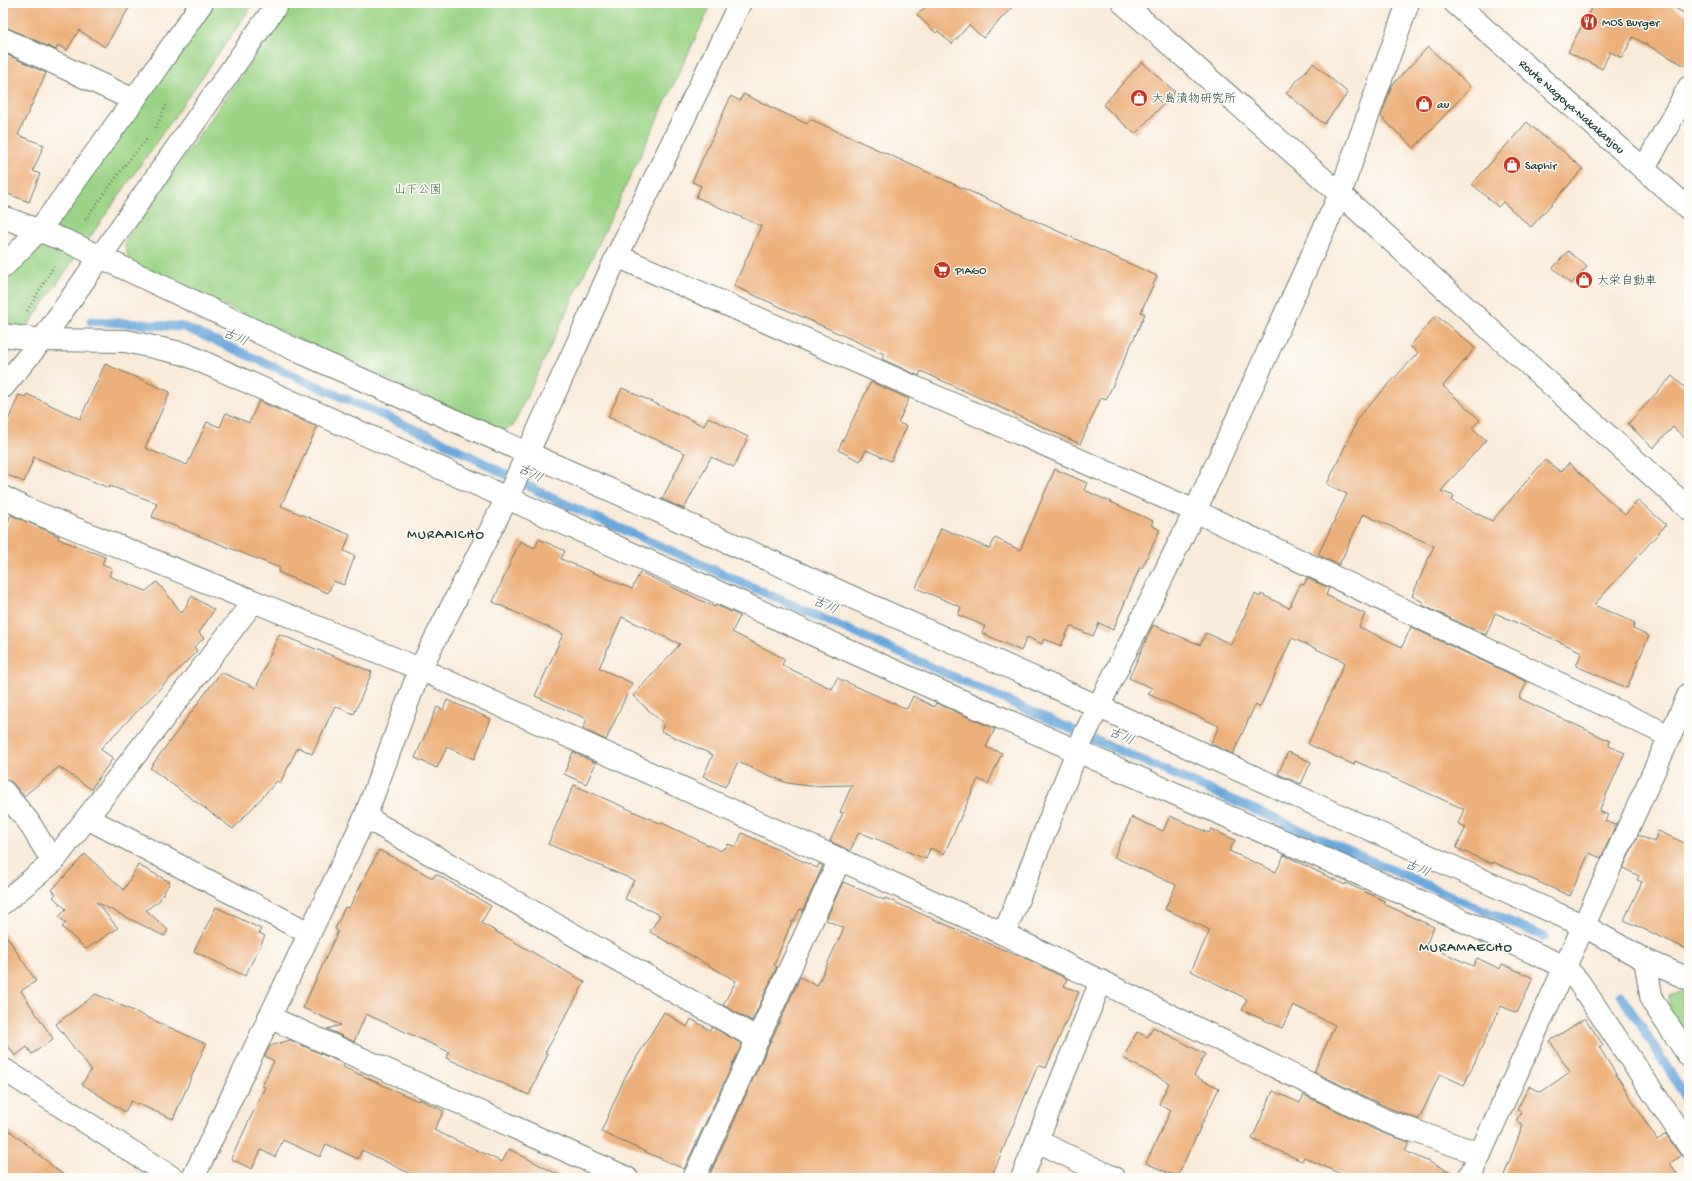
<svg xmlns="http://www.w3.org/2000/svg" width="1692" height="1181" viewBox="0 0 1692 1181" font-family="'Gochi Hand','Klee One',sans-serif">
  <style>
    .green { fill: #9bd486; stroke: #5d885d }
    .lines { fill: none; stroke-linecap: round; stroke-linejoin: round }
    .stream { stroke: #6aa8dc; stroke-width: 9 }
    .building { fill: #ecb07c }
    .minor-casing { stroke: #6b7a6e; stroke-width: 24 }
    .major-casing { stroke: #6b7a6e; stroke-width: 24 }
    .path { stroke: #6b7a6e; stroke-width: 2.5; stroke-dasharray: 1 3; stroke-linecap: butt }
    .minor { stroke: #fff; stroke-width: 22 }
    .major { stroke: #fff; stroke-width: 22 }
    .labels { text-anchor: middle; stroke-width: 3; stroke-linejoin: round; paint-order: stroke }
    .poi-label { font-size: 12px; fill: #1f3d34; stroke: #fdfcf7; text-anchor: start }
    .street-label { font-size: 12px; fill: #1f3d34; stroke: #fdfcf7 }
    .park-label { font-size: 12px; fill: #3e6348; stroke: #fdfcf7 }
    .water-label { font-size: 13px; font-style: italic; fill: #365d66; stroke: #fdfcf7 }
    .quarter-label { font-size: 14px; letter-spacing: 1px; fill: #1f3d34; stroke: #fdfcf7 }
  </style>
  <rect width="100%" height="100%" fill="#fdfcf7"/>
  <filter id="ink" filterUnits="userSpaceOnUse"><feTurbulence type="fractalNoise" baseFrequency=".025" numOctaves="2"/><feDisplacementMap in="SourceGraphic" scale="8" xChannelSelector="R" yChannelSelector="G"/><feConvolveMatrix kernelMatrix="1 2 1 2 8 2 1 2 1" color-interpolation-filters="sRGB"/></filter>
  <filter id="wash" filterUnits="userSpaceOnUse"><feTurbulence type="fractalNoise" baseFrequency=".012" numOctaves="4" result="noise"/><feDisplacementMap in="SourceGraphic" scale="16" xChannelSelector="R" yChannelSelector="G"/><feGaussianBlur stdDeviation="0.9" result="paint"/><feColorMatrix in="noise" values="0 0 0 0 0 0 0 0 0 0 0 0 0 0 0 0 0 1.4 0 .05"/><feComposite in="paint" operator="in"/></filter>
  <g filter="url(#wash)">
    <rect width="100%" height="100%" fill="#f9ebda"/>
    <g class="green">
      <polygon points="213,3 254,3 3,361 3,274"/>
      <polygon points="292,3 712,3 513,426 502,431 130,263 124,243"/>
      <polygon points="1682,990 1689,994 1689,1043 1669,1012 1669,995"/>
    </g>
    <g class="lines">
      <g class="stream">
        <polyline points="91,321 184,327 437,439 550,497 1109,746 1545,937"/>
        <polyline points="1620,995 1644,1030 1689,1103"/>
      </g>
    </g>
    <g id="blocks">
      <g class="building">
        <polygon points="3,3 132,3 105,47 79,30 67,50 58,45 56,50 8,28 3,27"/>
        <polygon points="930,3 1016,3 983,38 969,25 952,44 938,31 936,33 917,15"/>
        <polygon points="1594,3 1666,3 1689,16 1689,68 1633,37 1622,58 1610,52 1602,69 1568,52"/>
        <polygon points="1428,47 1471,87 1414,148 1381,117 1392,85"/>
        <polygon points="3,53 46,73 18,135 44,145 33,171 40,174 29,202 3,192"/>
        <polygon points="1142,62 1175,92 1135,134 1103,105"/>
        <polygon points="1313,63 1348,93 1324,124 1286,93"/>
        <polygon points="743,94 807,124 810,119 1157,276 1141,312 1145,314 1106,400 1101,398 1080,444 921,371 919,376 882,359 884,354 734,286 761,226 696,197 701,186 692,182 731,96 740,101"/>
        <polygon points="1527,122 1557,148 1558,147 1583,169 1531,227 1503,202 1498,207 1472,184"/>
        <polygon points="1568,251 1587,267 1571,284 1553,268"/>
        <polygon points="1436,315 1475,348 1443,386 1480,420 1472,428 1486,440 1441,491 1454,496 1452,501 1492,521 1545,460 1561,472 1569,463 1625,515 1638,500 1666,525 1594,605 1635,623 1633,629 1649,636 1627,688 1576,666 1582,652 1495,613 1486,635 1422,605 1423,602 1412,596 1434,546 1363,514 1339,565 1318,555 1347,494 1327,484 1360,415 1418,353 1410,346"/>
        <polygon points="105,364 170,392 145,448 187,465 207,422 220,427 226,413 249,423 259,401 317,427 281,506 350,535 344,551 355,556 344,585 333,581 328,593 278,572 280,568 152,517 157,503 110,486 109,488 34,457 24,482 3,473 3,432 19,395 25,397 27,394 80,419"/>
        <polygon points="1672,376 1689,391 1689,442 1673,427 1653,448 1628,424"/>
        <polygon points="871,382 909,399 898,423 907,426 891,461 866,450 860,461 838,450"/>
        <polygon points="622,388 704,426 708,417 748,437 734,467 711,457 684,509 662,499 685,453 608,417"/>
        <polygon points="1055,469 1087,483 1084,490 1153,521 1151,525 1160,530 1142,568 1140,567 1113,630 1099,623 1093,636 1070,626 1061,646 1044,639 1042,644 1027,637 1021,651 982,633 985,626 958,615 961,607 916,588 941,528 990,549 995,538 1020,550"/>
        <polygon points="11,515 59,536 58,539 105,557 102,564 112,568 109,576 146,591 157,582 182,613 192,596 214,610 199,633 204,638 194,647 197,651 100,749 113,758 91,789 59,767 24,796 13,783 3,777 3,534"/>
        <polygon points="539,539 565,551 561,559 632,589 640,572 715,607 716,605 740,616 732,632 785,659 782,665 832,689 837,678 907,709 913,696 934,707 936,703 995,729 986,747 1002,753 988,784 978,779 944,854 930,848 926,859 859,832 850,851 830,841 843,813 840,812 852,785 809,786 787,783 738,762 725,787 703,776 713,755 661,731 664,724 633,696 680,644 622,617 599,668 632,683 606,740 583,729 587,719 535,696 563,634 493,602 520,541 535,548"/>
        <polygon points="1307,578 1329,588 1326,595 1365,614 1359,627 1402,647 1411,627 1527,682 1519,698 1610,741 1609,746 1625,753 1599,811 1608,815 1605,821 1616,825 1601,858 1589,853 1570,896 1493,862 1492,864 1456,848 1466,827 1458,824 1464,809 1355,761 1354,765 1308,744 1345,662 1292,638 1260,707 1255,705 1233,754 1211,744 1219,726 1148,694 1152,688 1129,678 1153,625 1200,645 1206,633 1231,644 1255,594 1260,597 1261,594 1289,608 1301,583 1304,585"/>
        <polygon points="279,634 372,672 354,714 335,706 312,754 298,747 280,783 277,781 233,829 150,768 221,672 256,688"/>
        <polygon points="447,700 491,719 474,759 447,747 437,768 415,758 437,707 443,710"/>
        <polygon points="573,752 596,763 586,784 564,774"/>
        <polygon points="1288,752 1311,762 1301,784 1278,774"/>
        <polygon points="574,785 662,824 662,823 721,851 723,848 725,849 728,844 736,847 742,833 817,868 819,864 823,866 803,910 800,909 794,921 792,921 774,965 777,967 752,1021 723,1005 736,981 650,932 660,915 625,899 634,880 548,844"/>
        <polygon points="1170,816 1209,833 1211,829 1235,840 1229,851 1276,872 1284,855 1345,885 1346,883 1385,901 1384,904 1434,927 1426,945 1473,966 1477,958 1500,969 1502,964 1533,978 1517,1013 1501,1006 1464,1085 1440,1074 1419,1119 1391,1109 1314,1072 1335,1025 1293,1005 1282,1028 1242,1010 1247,999 1191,971 1210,930 1165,909 1176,885 1114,857 1132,817 1163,831"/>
        <polygon points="1658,831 1689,845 1689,950 1624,920 1642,882 1637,880 1639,876 1623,868 1638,835 1654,842"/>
        <polygon points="379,850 433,878 436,874 491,906 481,923 585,982 545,1053 548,1054 529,1095 446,1058 449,1052 366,1014 354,1042 327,1029 341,1025 303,1008 338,931 335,929 345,907 349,908"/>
        <polygon points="85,854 124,890 138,865 170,882 159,901 146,910 168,930 164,936 96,902 118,928 86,949 62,927 66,923 59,917 66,909 53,897 56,894 52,890"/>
        <polygon points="843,882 884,900 885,898 1018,956 1019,955 1067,979 1064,986 1079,992 1046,1068 1038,1065 991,1178 708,1178 800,977 817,986 844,928 826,920"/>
        <polygon points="216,907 261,929 259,933 265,936 245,976 194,951"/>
        <polygon points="3,931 36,981 21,991 53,1039 32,1054 27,1047 15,1056 3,1038"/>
        <polygon points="96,994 206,1044 173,1119 131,1101 125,1112 82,1084 91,1070 56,1024"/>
        <polygon points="664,1012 687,1027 691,1019 710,1030 712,1027 742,1044 684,1169 601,1132 625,1077"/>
        <polygon points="1585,1018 1603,1045 1599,1047 1657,1140 1666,1134 1681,1156 1670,1163 1680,1178 1503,1178 1523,1125 1516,1121 1521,1112 1517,1110 1529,1086 1541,1092 1570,1072 1550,1041"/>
        <polygon points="1153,1027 1205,1054 1194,1076 1219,1088 1177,1177 1146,1163 1171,1110 1159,1104 1169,1083 1123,1058 1137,1032 1148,1037"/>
        <polygon points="290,1040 344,1064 343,1067 418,1101 419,1099 444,1111 434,1130 502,1162 509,1149 565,1178 419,1178 362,1150 358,1159 326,1144 320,1157 283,1140 275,1157 261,1150 252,1169 231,1159 265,1087 262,1086 274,1061 265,1056 270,1046"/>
        <polygon points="1273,1091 1300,1103 1304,1095 1380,1132 1409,1142 1405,1151 1457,1175 1457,1178 1349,1178 1304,1157 1302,1161 1252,1139"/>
        <polygon points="3,1125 67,1178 3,1178"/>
      </g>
    </g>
  </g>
  <g filter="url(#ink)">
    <use href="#blocks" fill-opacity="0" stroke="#6b7a6e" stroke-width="1"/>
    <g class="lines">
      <defs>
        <g id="minor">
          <polyline points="1123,3 1340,194 1689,509"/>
          <polyline points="3,39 134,100"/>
          <polyline points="1644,169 1689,87"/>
          <polyline points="3,217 69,242 300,352 1097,706 1584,926 1645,960 1689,979"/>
          <polyline points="617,256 1195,511 1670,736"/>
          <polyline points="3,267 38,231 49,217 134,100 202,3"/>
          <polyline points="3,335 42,340 126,341 185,354 937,690 1364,876 1565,967 1578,981 1689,1146"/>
          <polyline points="3,387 42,340 278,3"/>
          <polyline points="3,497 27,509 420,669 1004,934 1386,1121 1480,1154"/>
          <polyline points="3,791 28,821 53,862"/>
          <polyline points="365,817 758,1039"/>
          <polyline points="87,818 309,933"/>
          <polyline points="3,903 53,862 253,602"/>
          <polyline points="1004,934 1080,744 1195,511 1340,194 1408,3"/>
          <polyline points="1645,960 1652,1001 1689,1056"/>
          <polyline points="269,1017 627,1178"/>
          <polyline points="3,1069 173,1178"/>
          <polyline points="1037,1141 1114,1178"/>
          <polyline points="193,1178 365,817 420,669 510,492 617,256 740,3"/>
          <polyline points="694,1178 840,859"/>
          <polyline points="1022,1178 1101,981"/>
          <polyline points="1469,1178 1689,694"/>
        </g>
        <g id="major">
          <path id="s1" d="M1455,3L1689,209"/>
        </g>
      </defs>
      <use href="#minor" class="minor-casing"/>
      <use href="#major" class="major-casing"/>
      <g class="path">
        <polyline points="156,128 167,103"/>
        <polyline points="85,220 129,160 148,138"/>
        <polyline points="27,311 54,266"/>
      </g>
      <use href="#minor" class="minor"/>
      <use href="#major" class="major"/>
    </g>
  </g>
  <defs>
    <symbol id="restaurant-disc" viewBox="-11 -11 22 22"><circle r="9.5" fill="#c8321e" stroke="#fdfcf7"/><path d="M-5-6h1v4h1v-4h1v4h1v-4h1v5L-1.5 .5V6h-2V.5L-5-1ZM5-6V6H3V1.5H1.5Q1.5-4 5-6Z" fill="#fff"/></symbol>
    <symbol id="shop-disc" viewBox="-11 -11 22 22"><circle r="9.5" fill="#c8321e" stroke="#fdfcf7"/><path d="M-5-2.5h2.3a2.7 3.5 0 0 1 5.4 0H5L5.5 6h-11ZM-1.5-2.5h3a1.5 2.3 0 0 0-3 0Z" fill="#fff"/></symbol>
    <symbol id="supermarket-disc" viewBox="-11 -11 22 22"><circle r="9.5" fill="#c8321e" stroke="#fdfcf7"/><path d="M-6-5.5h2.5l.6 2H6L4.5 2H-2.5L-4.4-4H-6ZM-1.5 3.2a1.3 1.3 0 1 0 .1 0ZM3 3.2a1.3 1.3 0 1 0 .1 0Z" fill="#fff"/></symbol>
  </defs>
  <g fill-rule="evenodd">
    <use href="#restaurant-disc" x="1579" y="12" width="20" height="20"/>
    <use href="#shop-disc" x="1129" y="88" width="20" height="20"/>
    <use href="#shop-disc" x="1414" y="94" width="20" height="20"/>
    <use href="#shop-disc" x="1502" y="155" width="20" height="20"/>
    <use href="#supermarket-disc" x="932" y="260" width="20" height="20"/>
    <use href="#shop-disc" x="1574" y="270" width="20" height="20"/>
  </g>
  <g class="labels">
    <g class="poi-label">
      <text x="1602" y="26">MOS Burger</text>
      <text x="1152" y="102">大島漬物研究所</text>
      <text x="1437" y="108">au</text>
      <text x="1525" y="169">Saphir</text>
      <text x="955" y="274">PIAGO</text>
      <text x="1597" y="284">大栄自動車</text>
    </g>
    <g class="street-label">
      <text dy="4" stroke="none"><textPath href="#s1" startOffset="156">Route Nagoya-Nakakanjou</textPath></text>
    </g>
    <g class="park-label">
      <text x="418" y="193">山下公園</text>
    </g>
    <g class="water-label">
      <text transform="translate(236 336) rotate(24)" y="5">古川</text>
      <text transform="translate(531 472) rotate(27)" y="5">古川</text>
      <text transform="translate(826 604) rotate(24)" y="5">古川</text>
      <text transform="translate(1122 735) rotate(24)" y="5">古川</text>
      <text transform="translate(1418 867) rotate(24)" y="5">古川</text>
    </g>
    <g class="quarter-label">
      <text x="446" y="538">MURAAICHO</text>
      <text x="1466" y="951">MURAMAECHO</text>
    </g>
  </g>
  <rect width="1692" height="1181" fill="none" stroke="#fdfcf7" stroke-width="16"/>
</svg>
